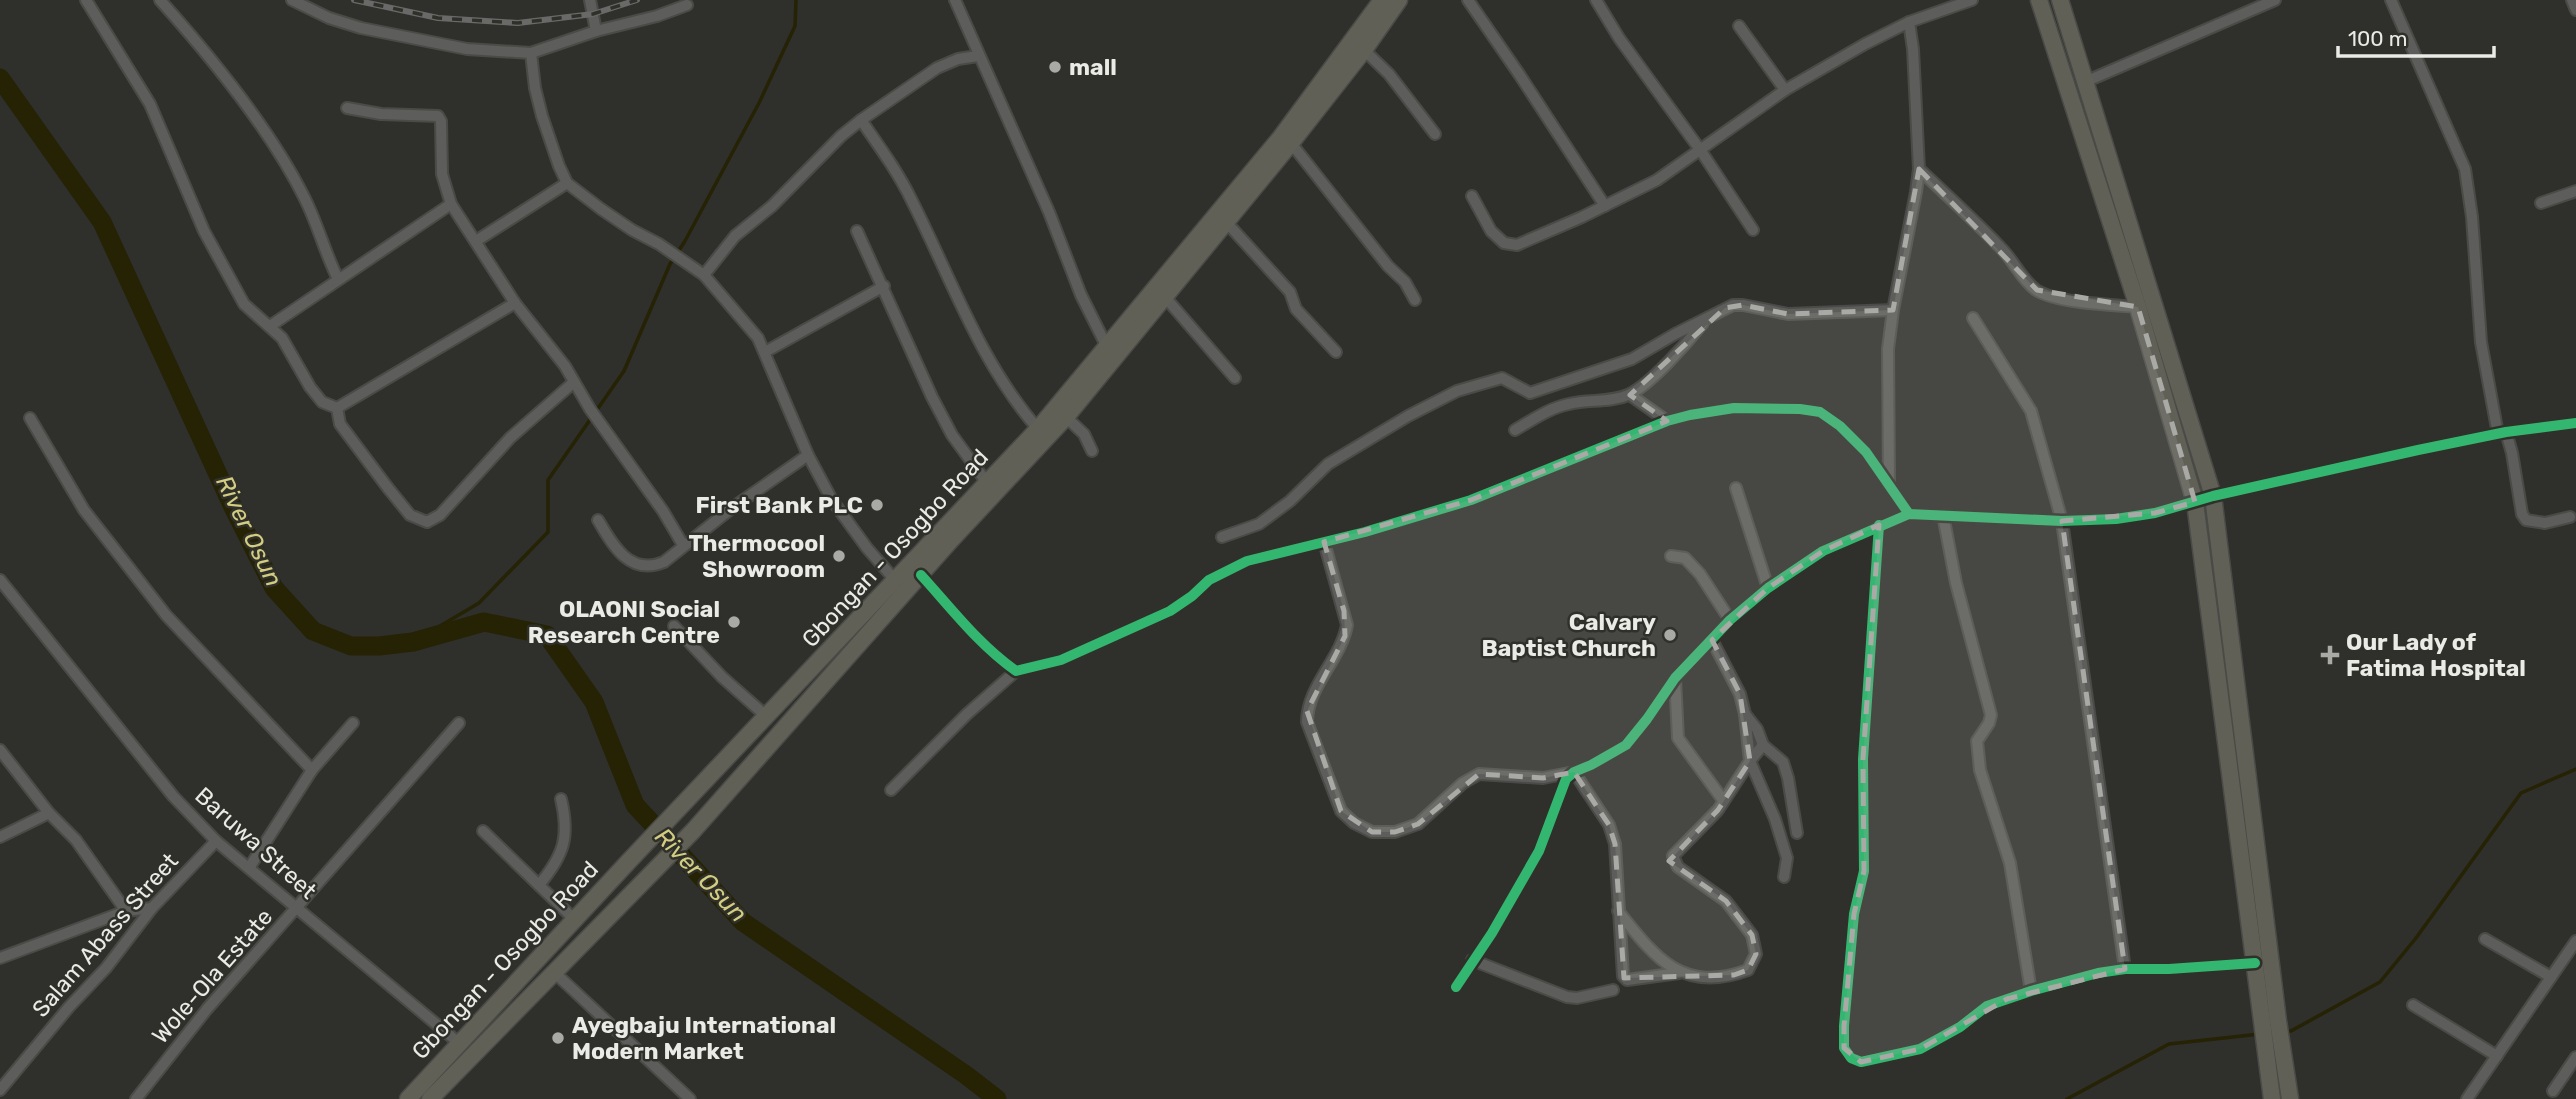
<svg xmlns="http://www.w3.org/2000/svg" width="2576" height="1099" viewBox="0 0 2576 1099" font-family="Rubik,sans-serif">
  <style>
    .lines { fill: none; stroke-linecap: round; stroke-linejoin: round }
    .stream { stroke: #262204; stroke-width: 3.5 }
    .river { stroke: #262204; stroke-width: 19 }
    .street-casing { stroke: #4a4a47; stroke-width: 14 }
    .primary-casing { stroke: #4a4a47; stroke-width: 19 }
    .street { stroke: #5d5d5b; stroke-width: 10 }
    .primary { stroke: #616057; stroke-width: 16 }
    .rail-casing { stroke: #696968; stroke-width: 6 }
    .rail { stroke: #30302b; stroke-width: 3.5; stroke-dasharray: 10; stroke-linecap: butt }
    .cycleway-casing { stroke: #30302b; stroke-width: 15 }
    .cycleway { stroke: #33b770; stroke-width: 10 }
    .marked { fill: #a9a9a6; fill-opacity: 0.2; stroke: #a9a9a6; stroke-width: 5; stroke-dasharray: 14 9; stroke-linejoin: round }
    .poi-dot { fill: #a9a9a6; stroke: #30302b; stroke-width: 2.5 }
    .labels { text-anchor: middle; stroke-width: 5; stroke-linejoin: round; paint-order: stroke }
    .poi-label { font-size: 23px; font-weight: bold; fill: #eaeae7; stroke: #30302b; text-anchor: end }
    .street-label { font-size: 23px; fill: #eaeae7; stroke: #30302b }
    .water-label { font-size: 24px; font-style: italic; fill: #d3cd82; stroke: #30302b }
  </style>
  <rect width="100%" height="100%" fill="#2f2f2c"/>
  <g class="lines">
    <g class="stream">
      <polyline points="413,642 479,603 548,532 548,480 624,371 670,264 685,241 759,103 795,26 796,0"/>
      <polyline points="2285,1031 2291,1031 2380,982 2416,938 2521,793 2576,769"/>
      <polyline points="2067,1099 2169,1044 2260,1034"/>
    </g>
    <polyline class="river" points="0,78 102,222 233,507 274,588 313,631 351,646 379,646 413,642 484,622 547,635 594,702 635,805 743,922 966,1075 997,1099"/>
    <defs>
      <g id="street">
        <polyline points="86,0 150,104 204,231 244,304 282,338 310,387 322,402 337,408"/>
        <path d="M160,0C212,58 271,130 305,199C318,225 325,253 338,279"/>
        <polyline points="292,0 329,18 361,28 467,49 531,53 596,31 657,16 687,5"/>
        <polyline points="590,0 596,31"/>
        <polyline points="955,0 1049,212 1081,295 1106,345"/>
        <polyline points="1468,0 1519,74 1605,206"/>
        <polyline points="1596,0 1619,38 1701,151 1753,230"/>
        <polyline points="2391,0 2465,169 2472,217 2481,342 2498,434"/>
        <polyline points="2572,0 2576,10"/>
        <polyline points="1739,26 1785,90"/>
        <polyline points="1364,50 1389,74 1435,134"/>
        <polyline points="531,53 535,88 542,116 559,166 567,183 601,209 632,230 659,244 704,275 758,338 808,455 832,500 867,548 895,580"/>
        <polyline points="2087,81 2275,0"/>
        <polyline points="347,108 381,114 438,116 441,121 442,174 451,204 515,303 565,366 590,409 663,511 683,545"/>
        <path d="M861,120C879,146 898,172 912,201C951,278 980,363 1038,429"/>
        <polyline points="1291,143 1388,266 1405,282 1415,300"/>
        <path d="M1919,169C1947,195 1975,221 2001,248C2014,261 2021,279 2036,290C2056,303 2113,305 2138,307"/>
        <polyline points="1472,196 1491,231 1504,243 1517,245 1582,217 1657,180 1785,90 1865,44 1909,22 1972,0"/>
        <polyline points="2541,203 2576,191"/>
        <polyline points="1227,223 1290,292 1296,309 1336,352"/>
        <polyline points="857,231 932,397 952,435 987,483"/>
        <polyline points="476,241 567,183"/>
        <polyline points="704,275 735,236 772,206 841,136 861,120 937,68 958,59 978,56"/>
        <polyline points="1165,297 1235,378"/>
        <polyline points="1973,318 2031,411 2062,521 2125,969"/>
        <polyline points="270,326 451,204"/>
        <polyline points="765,352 884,286"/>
        <polyline points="1630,395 1667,421"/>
        <polyline points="337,408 340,424 388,488 410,515 427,522 440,515 510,438 574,382"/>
        <polyline points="337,408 515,303"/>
        <polyline points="1066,417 1084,434 1092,451"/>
        <polyline points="30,418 84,510 166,615 312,770"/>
        <path d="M1515,430C1532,420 1549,408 1569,404C1588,399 1610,403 1628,395C1650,385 1687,343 1703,323"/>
        <polyline points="2506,432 2512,453 2522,514 2526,520 2545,523 2570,517"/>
        <polyline points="1889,484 1888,349 1893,310 1916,192 1919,169 1913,49 1909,22"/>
        <polyline points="1736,488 1768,588"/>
        <polyline points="1943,515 1956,583 1991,715 1989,723 1977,741 1980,770 2010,863 2031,991"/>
        <path d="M598,520C613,546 630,576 664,562L732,508L808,455"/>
        <polyline points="1879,525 1863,759 1864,871 1854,914 1844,1026 1844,1048 1851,1058 1861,1062 1920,1049 1960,1027 1987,1006 2031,991 2098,973 2125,969 2169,969 2255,963"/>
        <polyline points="1222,537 1259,524 1290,501 1328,464 1408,416 1457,391 1502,378 1530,393 1632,359 1675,334 1733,305 1743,305 1788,314 1893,310"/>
        <path d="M1324,542L1347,625C1341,659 1307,686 1307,722L1341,811L1354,823L1372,832H1395L1418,824L1463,783L1479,774L1543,778L1574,772L1609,825L1615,844L1623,976L1627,980L1679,973"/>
        <polyline points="1671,556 1685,558 1700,574 1730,620"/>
        <path d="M921,575C951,608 979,645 1016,671L1061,660L1170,611L1192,596L1209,580L1247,561L1365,532L1471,500L1667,421L1690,415L1734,408L1800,409L1820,412L1840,426L1866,452L1909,514"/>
        <polyline points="0,580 173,796 216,841 459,1043"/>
        <polyline points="674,626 722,677 766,716"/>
        <polyline points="1675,678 1678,738 1723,800"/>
        <polyline points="1745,714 1757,729 1763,745 1783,762 1788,778 1797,833"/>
        <polyline points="1763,745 1750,761 1775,819 1787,858 1784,877"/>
        <polyline points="0,750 49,813 76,840 126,911"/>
        <polyline points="891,790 967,714 1016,671"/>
        <polyline points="483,831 575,920"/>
        <polyline points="0,837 49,813"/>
        <polyline points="249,868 312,770 353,723"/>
        <path d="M539,885C564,855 570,837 561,799"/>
        <path d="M1618,911C1656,959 1683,994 1748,970L1756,954L1752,935L1726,901L1678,867L1673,856L1718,810L1750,761L1745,714L1740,694L1712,640"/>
        <polyline points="2485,939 2551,977"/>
        <polyline points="0,958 126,911 152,908"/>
        <polyline points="1472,960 1567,997 1577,998 1613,990"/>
        <polyline points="555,973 690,1099"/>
        <polyline points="1456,987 1492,933 1539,851 1566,779 1574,772 1591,765 1626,745 1647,719 1675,678 1730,620 1768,588 1823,551 1909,514 2062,521 2116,519 2155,513 2213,496 2418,450 2506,432 2576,423"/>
        <polyline points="2413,1005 2497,1056"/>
        <polyline points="0,1090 69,1007 106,968 152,908 216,841"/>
        <polyline points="2553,1091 2576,1057"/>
        <polyline points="136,1099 207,1009 459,723"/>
        <polyline points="2467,1099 2576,941"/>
      </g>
      <g id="primary">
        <polyline points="2039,0 2138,307 2195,502 2272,1099"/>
        <polyline points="2060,0 2213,496 2278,1021 2290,1099"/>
        <polyline points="408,1099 629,861 1038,429 1281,137 1382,0"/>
        <polyline points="430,1099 693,831 952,539 1066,417 1291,143 1364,50 1399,0"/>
      </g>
    </defs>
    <use href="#street" class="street-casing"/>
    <use href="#primary" class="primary-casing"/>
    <use href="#street" class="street"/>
    <use href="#primary" class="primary"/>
    <defs>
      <polyline id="rail" points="354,0 438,18 518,23 593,14 637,0"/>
    </defs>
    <use href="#rail" class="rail-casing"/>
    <use href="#rail" class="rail"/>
    <defs>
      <g id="cycleway">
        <polyline points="1879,525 1863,759 1864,871 1854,914 1844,1026 1844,1048 1851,1058 1861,1062 1920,1049 1960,1027 1987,1006 2031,991 2098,973 2125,969 2169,969 2255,963"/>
        <path d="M921,575C951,608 979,645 1016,671L1061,660L1170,611L1192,596L1209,580L1247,561L1365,532L1471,500L1667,421L1690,415L1734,408L1800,409L1820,412L1840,426L1866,452L1909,514"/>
        <polyline points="1456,987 1492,933 1539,851 1566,779 1574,772 1591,765 1626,745 1647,719 1675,678 1730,620 1768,588 1823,551 1909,514 2062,521 2116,519 2155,513 2213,496 2418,450 2506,432 2576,423"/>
      </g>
    </defs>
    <use href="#cycleway" class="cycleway-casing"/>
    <use href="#cycleway" class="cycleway"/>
  </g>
  <path class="marked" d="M1919,169L2037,290L2138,307L2195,502L2155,513L2062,521L2125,969L2007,999L1920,1049L1861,1062L1844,1048V1026L1854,914L1864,871L1863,759L1879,525L1823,551L1768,588L1712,640L1740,694L1750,761L1718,810L1669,861L1726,901L1752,935L1756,954L1748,970L1734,975L1624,978L1615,844L1609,825L1574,772L1543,778L1479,774L1418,824L1395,832H1372L1341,811L1307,711L1345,636L1344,611L1324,542L1471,500L1667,421L1630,395L1725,308L1743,305L1788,314L1893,310Z"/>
  <g class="poi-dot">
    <circle cx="1055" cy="67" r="7"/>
    <circle cx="877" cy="505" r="7"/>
    <circle cx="839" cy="556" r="7"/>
    <circle cx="734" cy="622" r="7"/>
    <circle cx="1670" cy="635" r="7"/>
    <path d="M2326.5 644.5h7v7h7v7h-7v7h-7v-7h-7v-7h7z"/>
    <circle cx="558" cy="1038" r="7"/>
  </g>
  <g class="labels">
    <g class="poi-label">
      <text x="1069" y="75" text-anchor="start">mall</text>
      <text x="863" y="513">First Bank PLC</text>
      <text x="825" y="551">Thermocool<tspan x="825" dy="26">Showroom</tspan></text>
      <text x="720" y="617">OLAONI Social<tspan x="720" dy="26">Research Centre</tspan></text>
      <text x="1656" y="630">Calvary<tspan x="1656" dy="26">Baptist Church</tspan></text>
      <text x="2346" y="650" text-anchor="start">Our Lady of<tspan x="2346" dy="26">Fatima Hospital</tspan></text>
      <text x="572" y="1033" text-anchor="start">Ayegbaju International<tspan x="572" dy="26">Modern Market</tspan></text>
    </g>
    <g class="street-label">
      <text transform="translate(895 548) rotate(-47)" y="8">Gbongan - Osogbo Road</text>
      <text transform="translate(256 843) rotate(42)" y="8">Baruwa Street</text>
      <text transform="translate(105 935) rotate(-49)" y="8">Salam Abass Street</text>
      <text transform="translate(505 960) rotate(-47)" y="8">Gbongan - Osogbo Road</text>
      <text transform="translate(212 976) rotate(-49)" y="8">Wole-Ola Estate</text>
    </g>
    <g class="water-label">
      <text transform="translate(249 531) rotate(64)" y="8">River Osun</text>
      <text transform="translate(701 875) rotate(46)" y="8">River Osun</text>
    </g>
  </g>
  <path d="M2338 46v10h156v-10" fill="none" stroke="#eaeae7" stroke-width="3.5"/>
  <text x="2348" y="46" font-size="21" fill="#eaeae7" stroke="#30302b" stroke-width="5" paint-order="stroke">100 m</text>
</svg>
